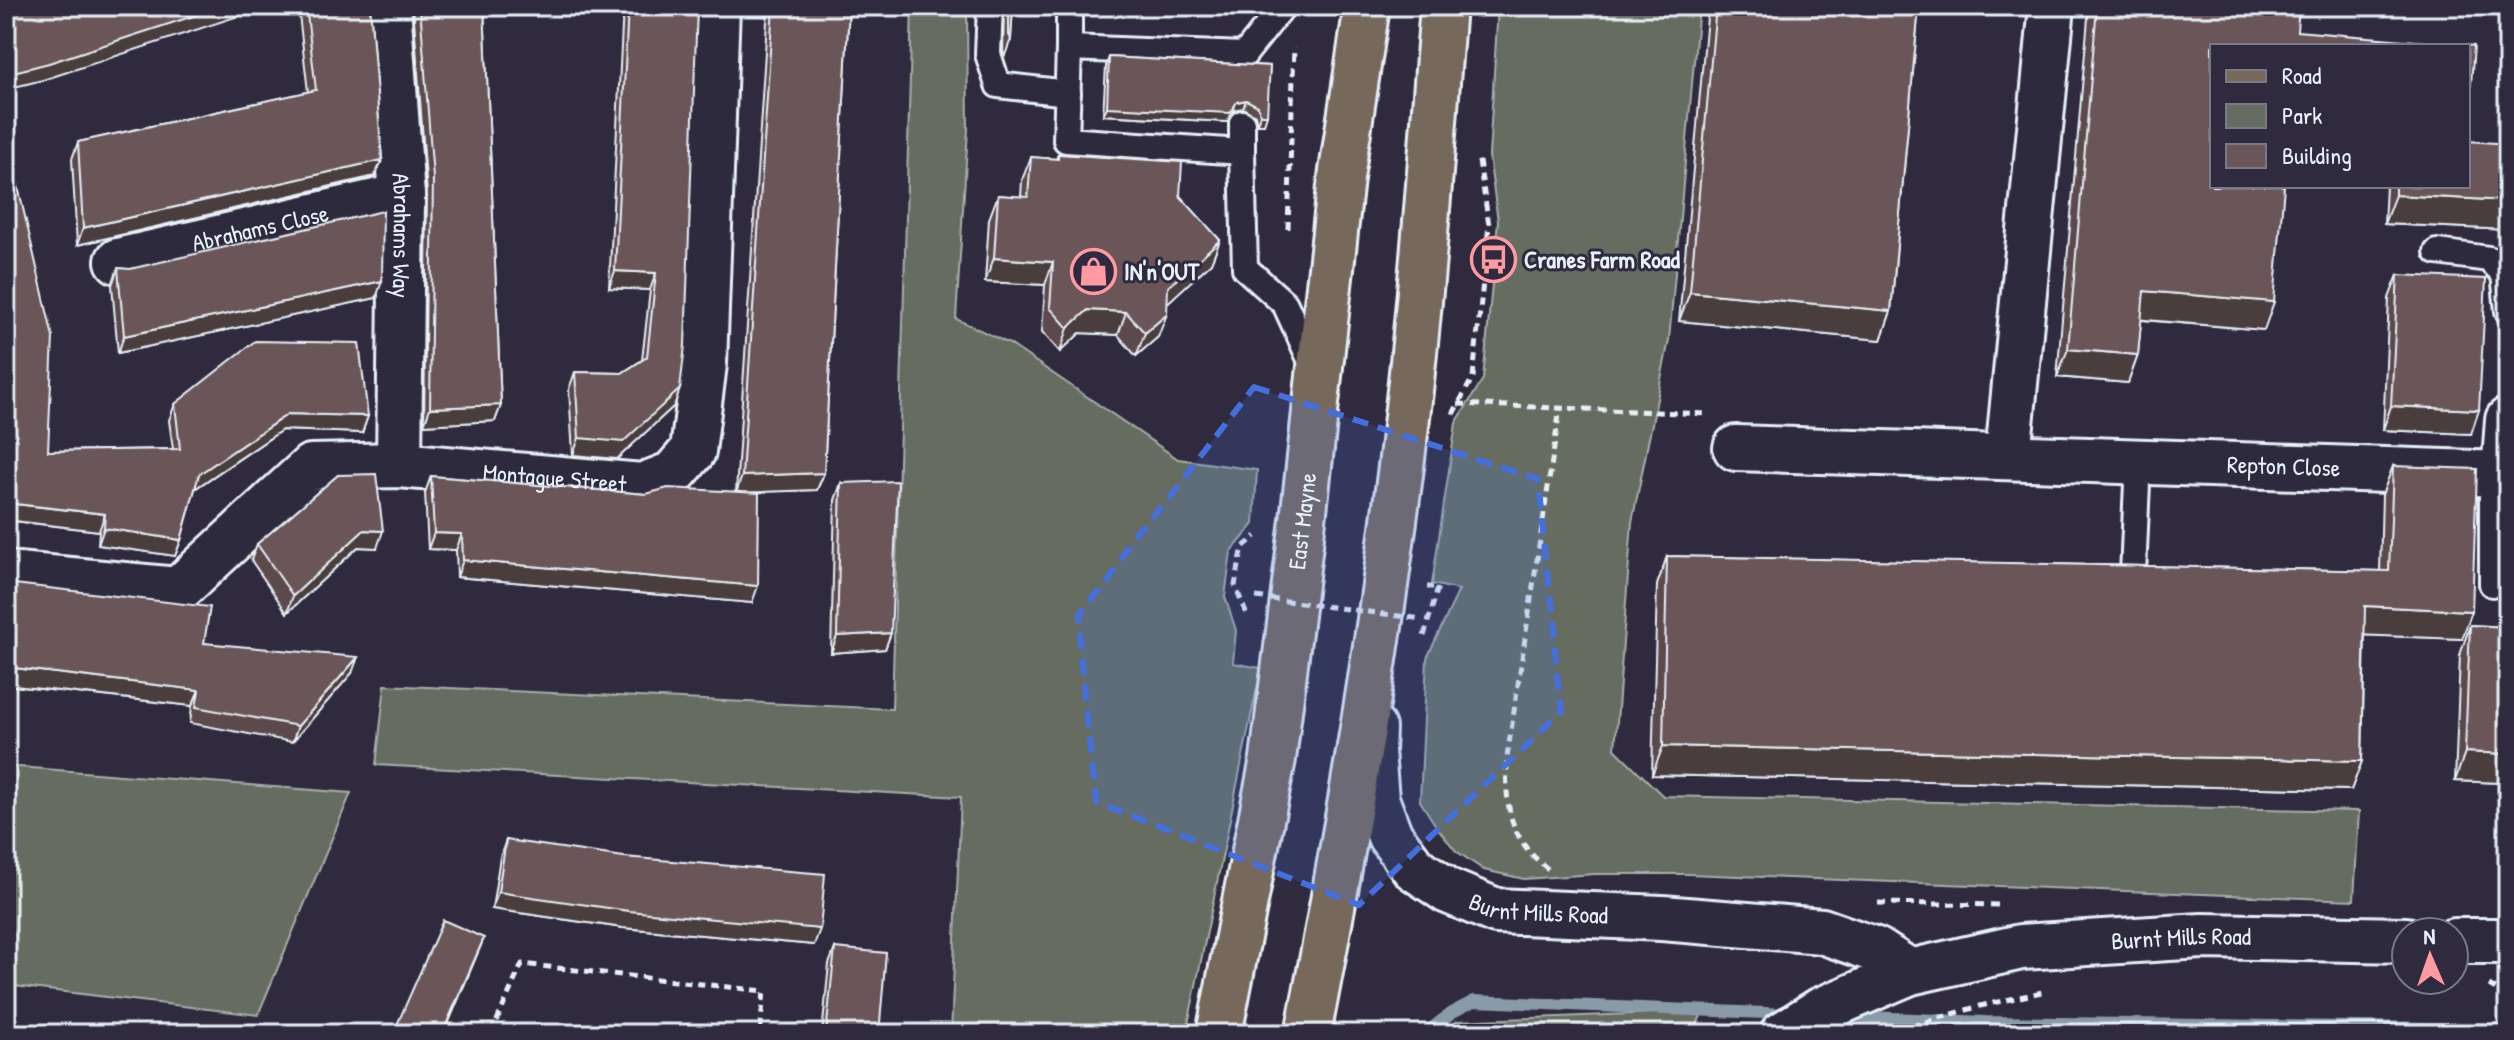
<svg xmlns="http://www.w3.org/2000/svg" width="2514" height="1040" viewBox="0 0 2514 1040" font-family="'Patrick Hand',sans-serif">
  <style>
    .green { fill: #666d60; stroke: #a7afac; stroke-width: 2 }
    .lines { fill: none; stroke-linecap: round; stroke-linejoin: round }
    .stream { stroke: #899aa9; stroke-width: 12 }
    .lane-casing { stroke: #e8f1f8; stroke-width: 30 }
    .street-casing { stroke: #e8f1f8; stroke-width: 50 }
    .secondary-casing { stroke: #e8f1f8; stroke-width: 50 }
    .primary-casing { stroke: #e8f1f8; stroke-width: 50 }
    .path { stroke: #e8f1f8; stroke-width: 5; stroke-dasharray: 8 6; stroke-linecap: butt }
    .lane { stroke: #2f2a3d; stroke-width: 24 }
    .street { stroke: #2f2a3d; stroke-width: 44 }
    .secondary { stroke: #2f2a3d; stroke-width: 44 }
    .primary { stroke: #76695c; stroke-width: 44 }
    .path-bridge { stroke: #e8f1f8; stroke-width: 5; stroke-dasharray: 8 6; stroke-linecap: butt }
    .wall { fill: #5b494c; stroke: #e8f1f8; stroke-width: 2 }
    .shaded-wall { fill: #4a3c3e; stroke: #e8f1f8; stroke-width: 2 }
    .building { fill: #6a5558; stroke: #e8f1f8; stroke-width: 2 }
    .marked { fill: #466fde; fill-opacity: 0.2; stroke: #466fde; stroke-width: 6; stroke-dasharray: 16 10; stroke-linejoin: round }
    .labels { text-anchor: middle; stroke-width: 6; stroke-linejoin: round; paint-order: stroke }
    .street-label { font-size: 24px; fill: #e8f1f8; stroke: #2f2a3d }
    .poi-label { font-size: 24px; font-weight: bold; fill: #e8f1f8; stroke: #2f2a3d; text-anchor: start }
  </style>
  <rect width="100%" height="100%" fill="#2f2a3d"/>
  <filter id="ink" filterUnits="userSpaceOnUse"><feTurbulence type="fractalNoise" baseFrequency=".0125" numOctaves="2"/><feDisplacementMap in="SourceGraphic" scale="16" xChannelSelector="R" yChannelSelector="G"/><feConvolveMatrix kernelMatrix="1 2 1 2 8 2 1 2 1" color-interpolation-filters="sRGB"/></filter>
  <g filter="url(#ink)">
    <g class="green">
      <polygon points="912,6 967,6 968,130 956,319 1010,344 1178,459 1257,470 1254,524 1231,552 1225,597 1236,630 1233,663 1261,668 1186,1034 951,1034 961,797 376,765 385,685 892,709"/>
      <polygon points="1498,6 1699,6 1669,340 1632,522 1615,749 1663,796 2359,811 2354,900 1688,874 1595,874 1524,879 1484,870 1456,851 1436,826 1420,801 1427,658 1459,590 1432,584 1456,423 1483,379 1498,221 1489,156"/>
      <polygon points="6,766 351,793 258,1015 6,985"/>
      <polygon points="1703,1011 1693,1034 1446,1034 1457,1021"/>
    </g>
    <g class="lines">
      <g class="stream">
        <polyline points="1845,1016 1985,1022 2508,1029"/>
        <polyline points="1425,1034 1451,1013 1474,1001 1791,1014"/>
      </g>
      <defs>
        <g id="lane">
          <polyline points="990,6 988,54 998,85 1068,93"/>
          <polyline points="1283,6 1244,55 1069,48 1066,140 1242,152 1245,268 1285,304 1315,370"/>
          <polyline points="1069,48 1069,6"/>
          <polyline points="1242,152 1242,123"/>
          <polyline points="2437,252 2489,259 2504,274 2508,311"/>
          <polyline points="2133,574 2138,460"/>
          <polyline points="2492,584 2492,474"/>
        </g>
        <g id="street">
          <path id="s1" d="M388,6L402,196L399,465"/>
          <path id="s2" d="M118,261L402,196"/>
          <path id="s3" d="M1736,448L2504,474L2508,420"/>
          <polyline points="2008,455 2052,6"/>
          <path id="s4" d="M6,574L178,590L311,467L399,465L642,486L673,474L693,451L704,364L717,6"/>
        </g>
        <g id="secondary">
          <path id="s5" d="M1373,728L1372,751L1376,799L1390,836L1414,868L1448,891L1496,911L1662,918L1822,931L1876,950L1910,972"/>
          <polyline points="2454,941 2508,941"/>
          <path id="s6" d="M1783,1034L1821,1010L1910,972L2021,947L2202,936L2406,940"/>
        </g>
        <g id="primary">
          <path id="s7" d="M1219,1034L1273,759L1303,520L1341,178L1367,6"/>
          <path d="M1308,1034C1348,829 1383,624 1407,417C1423,280 1432,143 1443,6"/>
        </g>
      </defs>
      <use href="#lane" class="lane-casing"/>
      <use href="#street" class="street-casing"/>
      <use href="#secondary" class="secondary-casing"/>
      <use href="#primary" class="primary-casing"/>
      <g class="path">
        <polyline points="1288,229 1294,47"/>
        <polyline points="1458,404 1708,414"/>
        <polyline points="1453,414 1473,377 1489,225 1478,155"/>
        <polyline points="1246,613 1235,585 1243,547 1256,536"/>
        <polyline points="1424,636 1438,587 1427,587"/>
        <path d="M1548,869C1508,838 1505,805 1507,757L1560,408"/>
        <polyline points="1878,903 2000,905"/>
        <polyline points="2489,985 2501,992 2508,1002"/>
        <polyline points="491,1034 522,964 764,991 760,1034"/>
        <polyline points="1885,1034 1980,1006 2042,992"/>
      </g>
      <use href="#lane" class="lane"/>
      <use href="#street" class="street"/>
      <use href="#secondary" class="secondary"/>
      <use href="#primary" class="primary"/>
      <polyline class="path-bridge" points="1256,597 1422,619"/>
    </g>
    <g class="wall">
      <polygon points="298,6 370,6 382,160 375,176 77,245 72,159 78,142 308,92"/>
      <polygon points="413,6 484,6 501,405 495,421 424,425 427,194"/>
      <polygon points="623,6 697,6 674,406 617,459 573,455 569,389 575,372 622,373 642,360 650,290 609,288"/>
      <polygon points="768,6 849,6 824,473 817,490 745,492 752,603 457,577 456,550 428,549 425,493 431,476 646,494 736,492"/>
      <polygon points="1004,6 1013,6 1011,39 1005,55 1003,52"/>
      <polygon points="1708,6 1919,6 1891,311 1881,340 1679,321"/>
      <polygon points="2089,6 2299,6 2212,46 2264,330 2141,320 2138,355 2128,383 2057,377"/>
      <polygon points="1109,57 1270,66 1264,124 1257,124 1255,115 1243,108 1234,110 1227,122 1103,115 1106,66"/>
      <polygon points="6,135 48,451 173,449 169,420 175,404 368,416 362,433 282,430 195,489 181,540 175,556 98,545 99,531 6,520"/>
      <polygon points="2508,144 2508,230 2384,224 2386,186 2468,186"/>
      <polygon points="1058,154 1180,196 1220,240 1211,263 1167,303 1158,337 1136,356 1118,335 1080,333 1060,352 1042,332 1045,285 985,282 989,219 998,195 1021,197 1022,180 1031,157 1056,159"/>
      <polygon points="118,268 376,298 118,353 112,285"/>
      <polygon points="2398,275 2471,434 2383,430 2389,298"/>
      <polygon points="2393,466 2462,639 2365,635 2362,761 2351,790 1652,775 1657,585 1667,556 2380,571 2382,495"/>
      <polygon points="338,475 377,548 358,547 287,613 251,560 257,544"/>
      <polygon points="841,483 891,633 885,649 831,653 835,500"/>
      <polygon points="6,583 204,643 352,673 292,742 190,723 192,706 6,685"/>
      <polygon points="2470,625 2508,627 2508,798 2500,798 2501,783 2455,781 2460,655"/>
      <polygon points="506,840 814,945 623,928 492,909 500,857"/>
      <polygon points="835,948 879,1034 822,1034 829,964"/>
    </g>
    <g class="shaded-wall">
      <polygon points="224,6 269,6 43,80 6,89 6,74"/>
      <polygon points="1246,100 1243,108 1234,110 1227,122 1103,115 1107,107 1237,102"/>
      <polygon points="1260,115 1267,115 1264,124 1257,124"/>
      <polygon points="382,160 375,176 77,245 83,228"/>
      <polygon points="2395,195 2508,201 2508,230 2384,224"/>
      <polygon points="1220,240 1211,263 1160,310 1168,287"/>
      <polygon points="994,258 1053,262 1045,285 985,282"/>
      <polygon points="615,271 656,273 650,290 609,288"/>
      <polygon points="382,281 376,298 118,353 124,336"/>
      <polygon points="2144,291 2274,302 2264,330 2134,319"/>
      <polygon points="1690,292 1891,311 1881,340 1679,321"/>
      <polygon points="1088,310 1126,312 1118,335 1080,333 1060,352 1068,328"/>
      <polygon points="1167,314 1158,337 1136,356 1145,333"/>
      <polygon points="2068,349 2138,355 2128,383 2057,377"/>
      <polygon points="680,389 674,406 617,459 573,455 579,438"/>
      <polygon points="501,405 495,421 424,425 430,408"/>
      <polygon points="2391,406 2479,410 2471,434 2383,430"/>
      <polygon points="288,414 368,416 362,433 282,430 193,490 199,474"/>
      <polygon points="824,473 817,490 736,493 742,476"/>
      <polygon points="6,503 105,514 99,531 6,520"/>
      <polygon points="104,528 181,540 175,556 98,545"/>
      <polygon points="364,530 383,531 377,548 358,547 287,613 293,596"/>
      <polygon points="434,533 462,534 456,550 428,549"/>
      <polygon points="463,560 758,586 752,603 457,577"/>
      <polygon points="2365,606 2472,611 2462,639 2355,635"/>
      <polygon points="891,633 885,649 831,653 837,636"/>
      <polygon points="358,657 352,673 292,742 298,726"/>
      <polygon points="6,667 199,690 192,706 6,685"/>
      <polygon points="1663,746 2362,761 2351,790 1652,775"/>
      <polygon points="2465,752 2508,754 2508,764 2501,783 2455,781"/>
      <polygon points="2508,777 2508,798 2500,798"/>
      <polygon points="498,892 820,929 814,945 623,928 492,909"/>
      <polygon points="484,938 444,1034 442,1034"/>
    </g>
    <g class="building">
      <polygon points="6,6 224,6 49,63 6,74"/>
      <polygon points="306,6 370,6 382,160 83,228 78,142 316,90"/>
      <polygon points="420,6 484,6 501,405 430,408 433,178"/>
      <polygon points="628,6 697,6 685,345 680,389 623,442 579,438 575,372 622,373 647,357 656,273 615,271"/>
      <polygon points="773,6 849,6 824,473 742,476"/>
      <polygon points="1009,6 1013,6 1011,39 1009,35"/>
      <polygon points="1716,6 1919,6 1891,311 1690,292"/>
      <polygon points="2097,6 2299,6 2297,31 2474,46 2468,121 2468,46 2212,46 2212,186 2284,186 2274,302 2144,291 2138,355 2068,349"/>
      <polygon points="1109,57 1270,66 1267,115 1260,115 1258,106 1246,100 1237,102 1230,113 1107,107"/>
      <polygon points="6,135 53,337 48,451 180,449 175,404 255,341 359,343 368,416 288,414 199,474 181,540 104,528 105,514 6,503"/>
      <polygon points="2468,141 2508,144 2508,201 2395,195 2395,186 2468,186"/>
      <polygon points="1058,154 1182,162 1180,196 1220,240 1168,287 1167,314 1145,333 1126,312 1088,310 1068,328 1050,308 1053,262 994,258 998,195 1028,197 1031,157 1058,159"/>
      <polygon points="383,211 382,281 124,336 118,268 130,269"/>
      <polygon points="2398,275 2486,279 2479,410 2391,406"/>
      <polygon points="2393,466 2477,469 2472,611 2365,606 2362,761 1663,746 1667,556 2389,571"/>
      <polygon points="376,474 383,531 364,530 293,596 257,544 338,475"/>
      <polygon points="431,476 646,494 668,488 759,493 758,586 463,560 462,534 434,533"/>
      <polygon points="898,481 891,633 837,636 841,483"/>
      <polygon points="6,583 210,607 204,643 358,657 298,726 196,707 199,690 6,667"/>
      <polygon points="2470,625 2508,627 2508,754 2465,752"/>
      <polygon points="506,840 624,857 825,874 820,929 629,911 498,892"/>
      <polygon points="443,920 484,938 442,1034 393,1034"/>
      <polygon points="835,948 886,953 879,1034 826,1034"/>
    </g>
  </g>
  <path class="marked" d="M1254,387L1538,479L1561,712L1359,905L1096,802L1078,615Z"/>
  <defs>
    <symbol id="bus-ring" viewBox="-11 -11 22 22"><circle r="9.5" fill="#2f2a3d" stroke="#ff9aa2" stroke-width="1.5"/><path d="M-5-6H5V4H4V6H2V4H-2V6H-4V4H-5ZM-3.5-4V0h7V-4ZM-3.5 1.2v1.5H-2V1.2ZM2 1.2v1.5H3.5V1.2Z" fill="#ff9aa2"/></symbol>
    <symbol id="shop-ring" viewBox="-11 -11 22 22"><circle r="9.5" fill="#2f2a3d" stroke="#ff9aa2" stroke-width="1.5"/><path d="M-5-2.5h2.3a2.7 3.5 0 0 1 5.4 0H5L5.5 6h-11ZM-1.5-2.5h3a1.5 2.3 0 0 0-3 0Z" fill="#ff9aa2"/></symbol>
  </defs>
  <g fill-rule="evenodd">
    <use href="#bus-ring" x="1468" y="234" width="51" height="51"/>
    <use href="#shop-ring" x="1068" y="246" width="51" height="51"/>
  </g>
  <g class="labels">
    <g class="street-label">
      <text dy="8" stroke="none"><textPath href="#s2" startOffset="146">Abrahams Close</textPath></text>
      <text dy="8" stroke="none"><textPath href="#s1" startOffset="230">Abrahams Way</textPath></text>
      <text dy="8" stroke="none"><textPath href="#s3" startOffset="548">Repton Close</textPath></text>
      <text dy="8" stroke="none"><textPath href="#s4" startOffset="598">Montague Street</textPath></text>
      <text dy="8" stroke="none"><textPath href="#s7" startOffset="520">East Mayne</textPath></text>
      <text dy="8" stroke="none"><textPath href="#s5" startOffset="286">Burnt Mills Road</textPath></text>
      <text dy="8" stroke="none"><textPath href="#s6" startOffset="416">Burnt Mills Road</textPath></text>
    </g>
    <g class="poi-label">
      <text x="1524" y="268">Cranes Farm Road</text>
      <text x="1124" y="280">IN'n'OUT</text>
    </g>
  </g>
  <rect width="2514" height="1040" fill="none" stroke="#2f2a3d" stroke-width="32"/>
  <rect x="16" y="16" width="2482" height="1008" fill="none" stroke="#e8f1f8" stroke-width="3" filter="url(#ink)"/>
  <rect x="2210" y="44" width="260" height="144" fill="#2f2a3d" stroke="#797a88" stroke-width="2"/>
  <rect x="2226" y="70" width="40" height="12" fill="#76695c" stroke="#797a88" stroke-width="2"/>
  <text x="2282" y="84" font-size="24" fill="#e8f1f8">Road</text>
  <rect x="2226" y="104" width="40" height="24" fill="#666d60" stroke="#797a88" stroke-width="2"/>
  <text x="2282" y="124" font-size="24" fill="#e8f1f8">Park</text>
  <rect x="2226" y="144" width="40" height="24" fill="#6a5558" stroke="#797a88" stroke-width="2"/>
  <text x="2282" y="164" font-size="24" fill="#e8f1f8">Building</text>
  <g transform="translate(2430 956) rotate(358)"><circle r="38" fill="#2f2a3d" stroke="#797a88" stroke-width="2"/>
  <path d="M0-6L14 30L0 20L-14 30Z" fill="#ff9aa2"/>
  <text y="-12" font-size="22" font-weight="bold" text-anchor="middle" fill="#e8f1f8">N</text>
  </g>
</svg>
